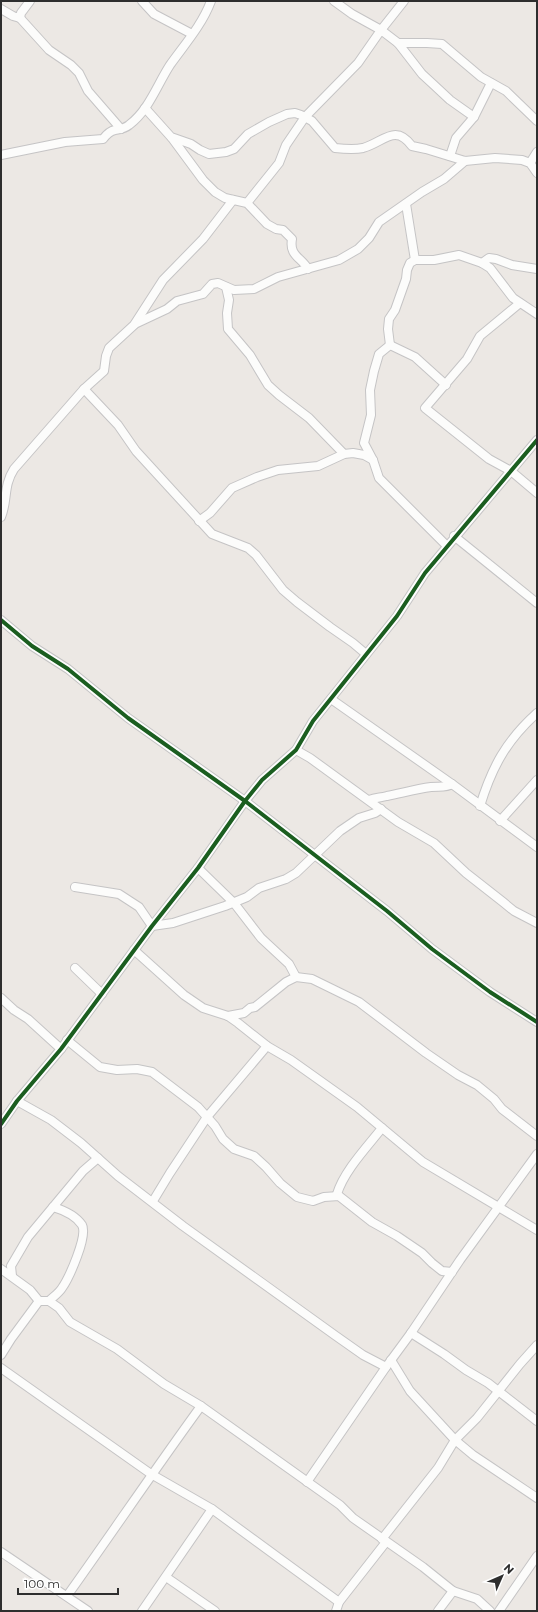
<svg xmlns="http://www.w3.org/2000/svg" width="538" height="1612" viewBox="0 0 538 1612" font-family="Montserrat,sans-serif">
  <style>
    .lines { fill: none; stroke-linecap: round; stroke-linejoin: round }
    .minor-casing { stroke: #c5c4c5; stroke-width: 10 }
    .minor { stroke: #fcfcfb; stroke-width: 8 }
    .cycleway-casing { stroke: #fff; stroke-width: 6 }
    .cycleway { stroke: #1b5e20; stroke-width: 4 }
  </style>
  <rect width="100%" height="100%" fill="#ece8e4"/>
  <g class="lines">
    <defs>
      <g id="minor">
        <polyline points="142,1 154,14 192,34"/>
        <polyline points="334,1 352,14 381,30 404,1"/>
        <polyline points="1,9 13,16 20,18 49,50 71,65 79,73 88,91 121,129"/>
        <polyline points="20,18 21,13 30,1"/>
        <polyline points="398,43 427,43 442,44 481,77 506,91 537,121"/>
        <path d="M145,108L171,137L191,144L200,150L209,154L226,152L234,149L248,134L269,122L287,114L295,113L301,115L312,121L335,148C344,149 354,150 363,148C384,142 395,123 412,146L426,149L465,161L495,158L522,160L530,163L537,173"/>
        <path d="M172,138L203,180L215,192L225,198L247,203L267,224L276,229L283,230L292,239C289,256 301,257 308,269"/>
        <path d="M1,155L65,142L103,139C106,135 110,131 115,130C120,129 124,129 129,125C149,110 157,85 170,65C185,44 202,25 211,1"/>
        <polyline points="450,156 456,138 474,117 491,83"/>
        <polyline points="530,163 537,152"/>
        <polyline points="247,203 279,163 286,145 305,117 358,63 381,30 398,43 422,74 435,86 450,100 474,117"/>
        <polyline points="406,204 415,260"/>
        <polyline points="482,263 489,258 496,259 512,265 537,269"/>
        <polyline points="226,287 229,300 227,313 228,329 250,355 268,385 279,395 309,418 344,454"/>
        <polyline points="520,303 480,336 467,359 425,408 489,459 511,471 537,493"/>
        <polyline points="135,324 167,309 177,301 203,294 212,284 218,283 234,290 254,289 278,277 339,260 358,249 369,238 379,222 422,192 444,179 465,161"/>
        <polyline points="390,345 379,354 374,371 370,390 371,415 364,443 373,460 379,478 447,546"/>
        <polyline points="390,345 388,329 389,319 395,310 406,279 407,270 410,263 415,260 434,260 459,255 482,263 490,268 513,298 537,314"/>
        <polyline points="390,345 415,357 446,385"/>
        <polyline points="84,389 118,425 136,451 212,534 248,548 256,555 283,590 297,602 330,627 353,643 366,654"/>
        <path d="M1,517C8,500 3,486 14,469L84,389L104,371L106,356L109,348L134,325L163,280L203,239L233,200"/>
        <polyline points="199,521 210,513 232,488 257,477 278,470 318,466 344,454 353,453 364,455 373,460"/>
        <polyline points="454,536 537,603"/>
        <polyline points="1,620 32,646 68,669 128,718 245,801 387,911 432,949 490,992 537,1022"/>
        <polyline points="331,699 452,784 537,847"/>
        <polyline points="296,750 310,758 398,822 434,843 466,873 503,902 514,911 537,923"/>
        <path d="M369,800C376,797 380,798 387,796C402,793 416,789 431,787C438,786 446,788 452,784"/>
        <path d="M480,806C492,767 506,741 537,713"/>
        <polyline points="500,821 537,780"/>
        <polyline points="198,868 234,903 261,938 289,964 296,977"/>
        <polyline points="75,887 119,894 139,907 152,926 173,923 225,906 247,897 259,888 286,879 296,873 340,831 359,818 375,813 381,809"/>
        <polyline points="134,950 184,995 203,1008 228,1016 238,1023 267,1046 291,1060 357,1107 423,1162 537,1230"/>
        <polyline points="75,968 102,994"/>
        <polyline points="1,998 14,1010 28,1019 61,1049"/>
        <polyline points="228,1016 244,1013 250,1008 255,1007 286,982 296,977 312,979 359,1002 426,1053 458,1075 477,1085 494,1099 502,1109 537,1136"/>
        <polyline points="67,1040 100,1067 117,1070 137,1069 152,1072 198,1107 215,1126 223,1139 234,1149 254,1156 266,1167 280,1183 297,1197 313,1201 324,1197 339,1196 372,1222 397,1236 422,1253 432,1263 442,1271 452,1272"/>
        <polyline points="17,1101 51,1120 81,1143 118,1176 183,1226 336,1336 363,1355 386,1367"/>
        <polyline points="1,1124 17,1101 61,1049 152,926 198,868 245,801 262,780 296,750 313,721 397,616 425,573 537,440"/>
        <path d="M339,1196L337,1194C344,1171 367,1147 382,1128"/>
        <polyline points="153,1201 170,1173 207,1117 267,1046"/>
        <polyline points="1,1269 30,1290 39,1301 49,1301 59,1308 70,1322 117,1349 164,1384 201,1406 340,1505 353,1518 423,1567 453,1591 477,1599 490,1611"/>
        <polyline points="12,1276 11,1266 28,1237 83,1171 98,1158"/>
        <path d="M49,1301C53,1297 59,1293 62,1288C69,1278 88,1236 82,1225C76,1216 63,1210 53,1207"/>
        <polyline points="411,1333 444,1354 466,1370 488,1383 537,1421"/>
        <polyline points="1,1355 11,1339 39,1301"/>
        <polyline points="391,1360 410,1391 455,1440 473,1455 537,1498"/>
        <polyline points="1,1368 151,1474 212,1509 339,1602"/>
        <polyline points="307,1482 386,1367 411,1333 460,1260 537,1154"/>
        <polyline points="382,1539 438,1468 455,1440 477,1418 520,1364 537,1345"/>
        <polyline points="1,1552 88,1611"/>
        <polyline points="166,1577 215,1611"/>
        <path d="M67,1596C112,1533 155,1469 201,1406"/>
        <polyline points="142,1611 212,1509"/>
        <polyline points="336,1611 339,1602 386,1542"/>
        <polyline points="438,1611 453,1591"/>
        <polyline points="499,1611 537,1556"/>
      </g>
    </defs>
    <use href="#minor" class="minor-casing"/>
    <use href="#minor" class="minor"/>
    <defs>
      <g id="cycleway">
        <polyline points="1,620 32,646 68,669 128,718 245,801 387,911 432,949 490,992 537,1022"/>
        <polyline points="1,1124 17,1101 61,1049 152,926 198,868 245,801 262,780 296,750 313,721 397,616 425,573 537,440"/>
      </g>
    </defs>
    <use href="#cycleway" class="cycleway-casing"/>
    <use href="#cycleway" class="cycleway"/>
  </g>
  <rect width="538" height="1612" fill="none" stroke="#2e2e2e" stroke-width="4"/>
  <g transform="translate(502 1576) rotate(45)" stroke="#ffffff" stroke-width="3" paint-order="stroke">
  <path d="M0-3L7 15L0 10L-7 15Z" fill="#2e2e2e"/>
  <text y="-6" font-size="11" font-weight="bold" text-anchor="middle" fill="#2e2e2e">N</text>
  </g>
  <path d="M18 1588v6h100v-6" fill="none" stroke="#2e2e2e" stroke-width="2"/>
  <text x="24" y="1588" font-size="12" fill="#2e2e2e" stroke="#ffffff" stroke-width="3" paint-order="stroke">100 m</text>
</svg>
